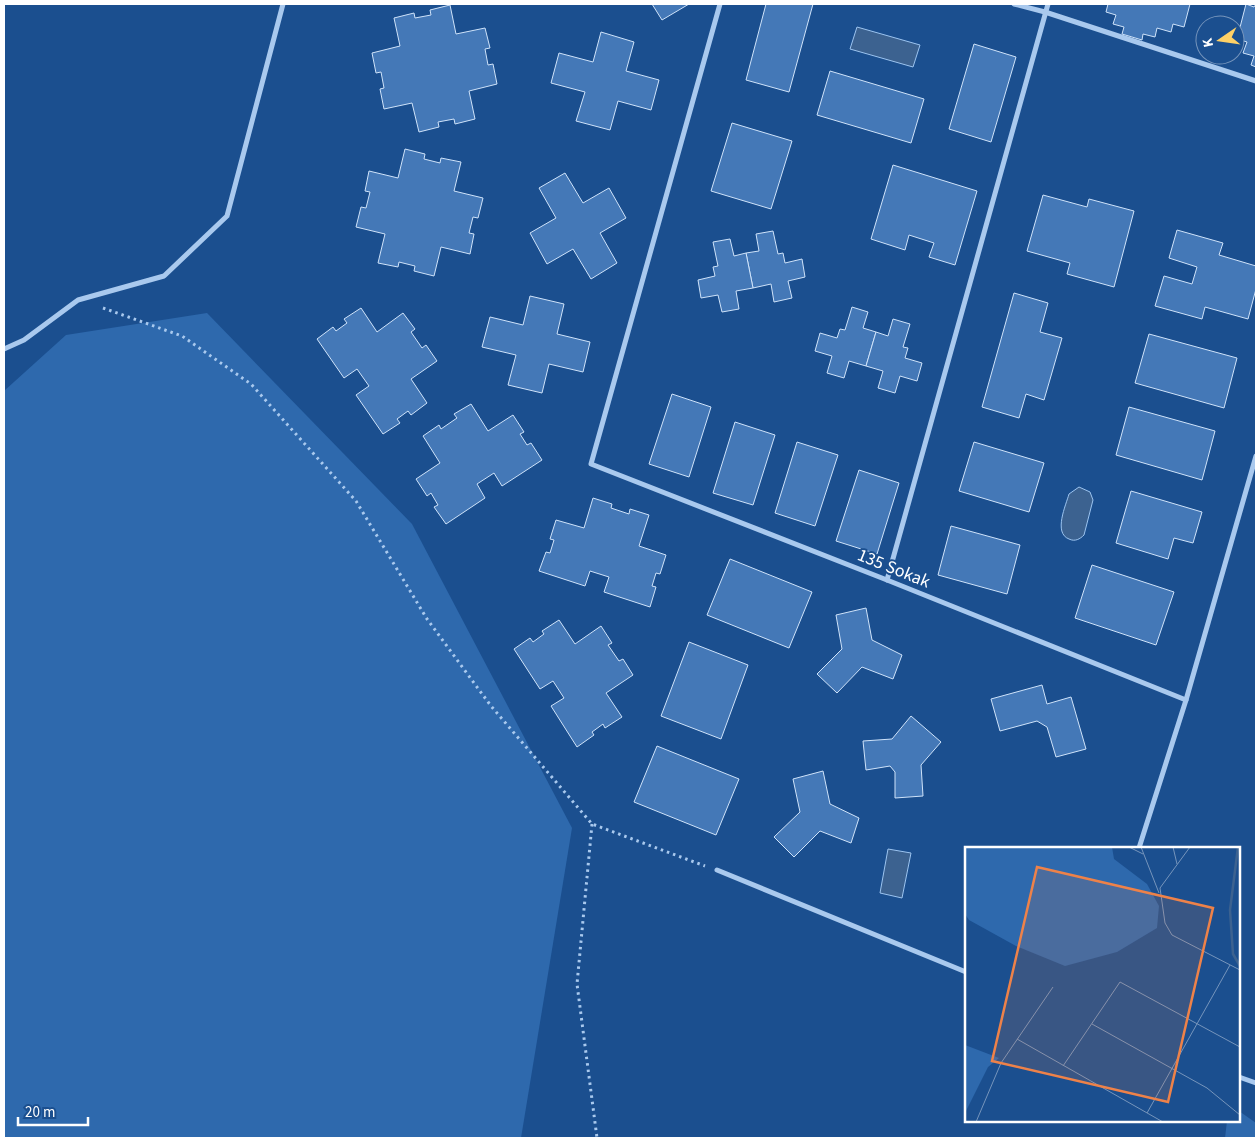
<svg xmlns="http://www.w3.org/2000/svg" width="1260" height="1142" viewBox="0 0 1260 1142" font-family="'Source Sans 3',sans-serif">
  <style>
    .green { fill: #2e69ad }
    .water { fill: #3c6290; stroke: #9cc4f0 }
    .building { fill: #4478b7; stroke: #cfe3fa }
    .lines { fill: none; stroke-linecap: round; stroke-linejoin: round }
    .path { stroke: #a9c9ee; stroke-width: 3; stroke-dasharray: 2.5 4; stroke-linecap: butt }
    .minor { stroke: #a9c9ee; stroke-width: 5 }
    .labels { text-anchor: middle; stroke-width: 4; stroke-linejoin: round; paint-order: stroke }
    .street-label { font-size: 18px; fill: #fff; stroke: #1b4f8f }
    .inset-river { fill: none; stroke: #3c6290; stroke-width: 2.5 }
    .inset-road { fill: none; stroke: #7695bc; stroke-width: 1 }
    .view { fill: #ee8249; fill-opacity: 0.15; stroke: #ee8249; stroke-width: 2.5 }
    .inset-edge { fill: none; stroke: #fff; stroke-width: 2.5 }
  </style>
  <rect width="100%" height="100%" fill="#1b4f8f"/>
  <g class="green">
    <polygon points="207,313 412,524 572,828 521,1138 4,1138 4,391 66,335"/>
    <polygon points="1239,1111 1256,1123 1256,1138 1225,1138 1227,1121 1239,1121"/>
  </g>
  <g class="water">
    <polygon points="857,27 920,45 913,67 850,49"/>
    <path d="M1079,487L1090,492L1093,500L1084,535C1080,539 1075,542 1069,539C1053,533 1066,505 1069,494Z"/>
    <polygon points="888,849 911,853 902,898 880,893"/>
  </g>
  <g class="building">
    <polygon points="652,4 689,4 662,20"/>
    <polygon points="766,4 813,4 789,92 746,80"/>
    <polygon points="1108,4 1190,4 1184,27 1173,24 1171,32 1157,28 1155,37 1143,34 1142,40 1122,34 1124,27 1113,24 1116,15 1106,12"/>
    <polygon points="1246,4 1254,7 1256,4 1256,67 1251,65 1254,56 1243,53 1247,42 1237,39"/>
    <polygon points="450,5 456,34 485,28 490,48 485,49 488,65 493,64 497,84 469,91 475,119 455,124 454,119 438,122 439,127 419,132 412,103 384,109 380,89 384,88 381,72 376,73 372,53 400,46 394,18 414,13 415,18 431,15 430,10"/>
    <polygon points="601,32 634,42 626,71 659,80 651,110 618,101 610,130 576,121 585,92 551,83 559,53 593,62"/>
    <polygon points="974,44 1016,57 991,142 949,129"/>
    <polygon points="830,71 924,99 911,143 817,115"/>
    <polygon points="732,123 792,141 771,209 711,191"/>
    <polygon points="405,149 425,154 424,159 440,163 441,158 461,162 454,191 483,198 478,218 473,217 469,233 474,234 470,254 441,247 434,276 414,271 415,266 399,262 398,267 378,263 385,234 356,227 361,207 366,208 370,192 365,191 369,171 398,178"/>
    <polygon points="893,165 977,191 955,265 929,257 934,243 909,235 905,250 871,239"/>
    <polygon points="565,173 583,203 609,188 626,218 600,233 617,263 591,279 573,249 547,264 530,233 556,218 539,188"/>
    <polygon points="1043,195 1087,207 1089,199 1134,211 1114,287 1067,274 1070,263 1027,251"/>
    <polygon points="1177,230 1223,243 1219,255 1256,266 1256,289 1248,319 1205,307 1202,319 1155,306 1164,276 1192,284 1197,267 1169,258"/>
    <polygon points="773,231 778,254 783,253 785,263 802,259 805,277 788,281 792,298 774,302 771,284 753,288 746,253 759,251 756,234"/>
    <polygon points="730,239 734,256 746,253 753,288 736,291 739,309 722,312 718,295 701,298 698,280 715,276 713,267 718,266 713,242"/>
    <polygon points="1014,293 1048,303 1040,332 1062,338 1044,400 1026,394 1019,418 982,407"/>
    <polygon points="530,296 564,304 557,334 590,342 583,372 549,364 542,393 508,385 516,355 482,347 490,317 523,325"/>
    <polygon points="852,307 868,312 863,328 876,332 866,366 849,361 844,378 827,373 832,356 815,351 820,333 837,338 840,329 845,330"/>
    <polygon points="361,308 377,332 403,313 415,329 411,332 422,348 426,345 437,361 411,379 427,403 411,415 408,411 397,419 400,423 383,434 356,395 369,386 357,369 344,378 317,339 333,327 336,331 347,323 344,319"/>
    <polygon points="893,319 910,324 903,347 908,348 905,358 922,363 917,381 900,376 895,393 878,388 883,371 866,366 876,332 888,336"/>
    <polygon points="1149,334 1237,358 1224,408 1135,383"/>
    <polygon points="672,394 711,407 689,477 649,464"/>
    <polygon points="471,404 488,431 513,415 524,432 520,434 527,445 531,443 542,460 502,486 494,473 477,484 485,498 446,524 434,507 438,505 431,493 427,496 416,479 440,463 423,436 439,425 441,429 457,418 454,414"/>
    <polygon points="1129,407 1215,431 1202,480 1116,455"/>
    <polygon points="735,422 775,435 753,505 713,493"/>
    <polygon points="797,442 838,455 815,526 775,513"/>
    <polygon points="974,442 1044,463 1029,512 959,491"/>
    <polygon points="859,470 899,483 877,554 836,541"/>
    <polygon points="1131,491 1202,512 1193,543 1174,538 1168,559 1116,543"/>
    <polygon points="593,498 612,504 611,508 629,514 630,509 649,515 639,546 666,555 660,574 656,573 652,586 656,587 650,607 604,592 609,577 590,571 585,586 539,571 546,552 550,553 554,540 550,539 556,520 584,528"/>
    <polygon points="951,526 1020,545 1007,594 938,575"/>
    <polygon points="730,559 812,592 789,648 707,615"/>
    <polygon points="1092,565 1174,592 1156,645 1075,618"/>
    <polygon points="866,608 872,640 902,655 893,679 862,667 837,693 817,674 842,649 836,615"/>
    <polygon points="559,620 575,644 601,626 612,643 608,645 619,661 623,659 633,675 606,693 622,717 605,728 603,724 592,732 594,735 577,747 551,706 564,698 553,681 540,689 514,649 530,638 533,642 544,634 542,631"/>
    <polygon points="689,642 748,665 721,739 661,716"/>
    <polygon points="1042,685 1047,704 1071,697 1086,749 1056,757 1047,727 1037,721 1000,731 991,699"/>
    <polygon points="911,716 941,742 921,765 923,796 895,798 895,772 890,766 866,770 863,741 892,739"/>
    <polygon points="657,746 739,779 716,835 634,802"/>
    <polygon points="823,771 830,804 859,818 851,843 820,831 794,857 774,837 800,812 793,779"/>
  </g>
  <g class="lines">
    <g class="path">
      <polyline points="103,308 182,336 251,384 356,501 427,619 491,706 592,824 705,866"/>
      <polyline points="592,824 577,984 597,1138"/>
    </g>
    <g class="minor">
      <polyline points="720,4 591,464 887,580 1186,700"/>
      <polyline points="1014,4 1045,12 1256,81"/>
      <polyline points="4,349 24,340 78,300 164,276 227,216 283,4"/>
      <polyline points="887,580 1048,4"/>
      <polyline points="1139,848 1186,700 1256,456"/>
      <polyline points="717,870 966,972"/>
      <polyline points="1239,1077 1256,1083"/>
    </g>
  </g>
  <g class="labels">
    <g class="street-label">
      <text transform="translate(894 568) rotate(22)" y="6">135 Sokak</text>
    </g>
  </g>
  <g transform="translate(965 847)">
    <rect width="275" height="275" fill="#1b4f8f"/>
    <path d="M0,0H147L149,12L182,37L194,59L192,81L152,105L100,119L51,99L4,73L0,67ZM0,198L34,211L23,220L0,266Z" fill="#2e69ad"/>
    <path class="inset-river" d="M273,0L265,63L268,107L275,119"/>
    <path class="inset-road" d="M164,0L178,7M176,0L194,46M208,0L212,17M225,0L195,41L200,76L207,88L275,123M127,177L242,241L275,268M52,192L198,275M98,219L155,135L275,200M182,266L265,118M11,275L36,216L88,140"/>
    <path class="view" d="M72,20L248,61L203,255L27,214Z"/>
    <rect width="275" height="275" class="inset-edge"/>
  </g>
  <rect width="1260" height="1142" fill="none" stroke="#ffffff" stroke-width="10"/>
  <g transform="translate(1220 40) rotate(257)"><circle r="24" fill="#1b4f8f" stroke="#7695bc"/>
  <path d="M0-4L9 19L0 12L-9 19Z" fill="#ffd166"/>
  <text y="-8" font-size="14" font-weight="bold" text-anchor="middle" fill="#ffffff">K</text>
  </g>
  <path d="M18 1117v8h70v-8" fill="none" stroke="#ffffff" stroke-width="2.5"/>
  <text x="25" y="1117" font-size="15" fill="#ffffff" stroke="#1b4f8f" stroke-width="4" paint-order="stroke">20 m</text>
</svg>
